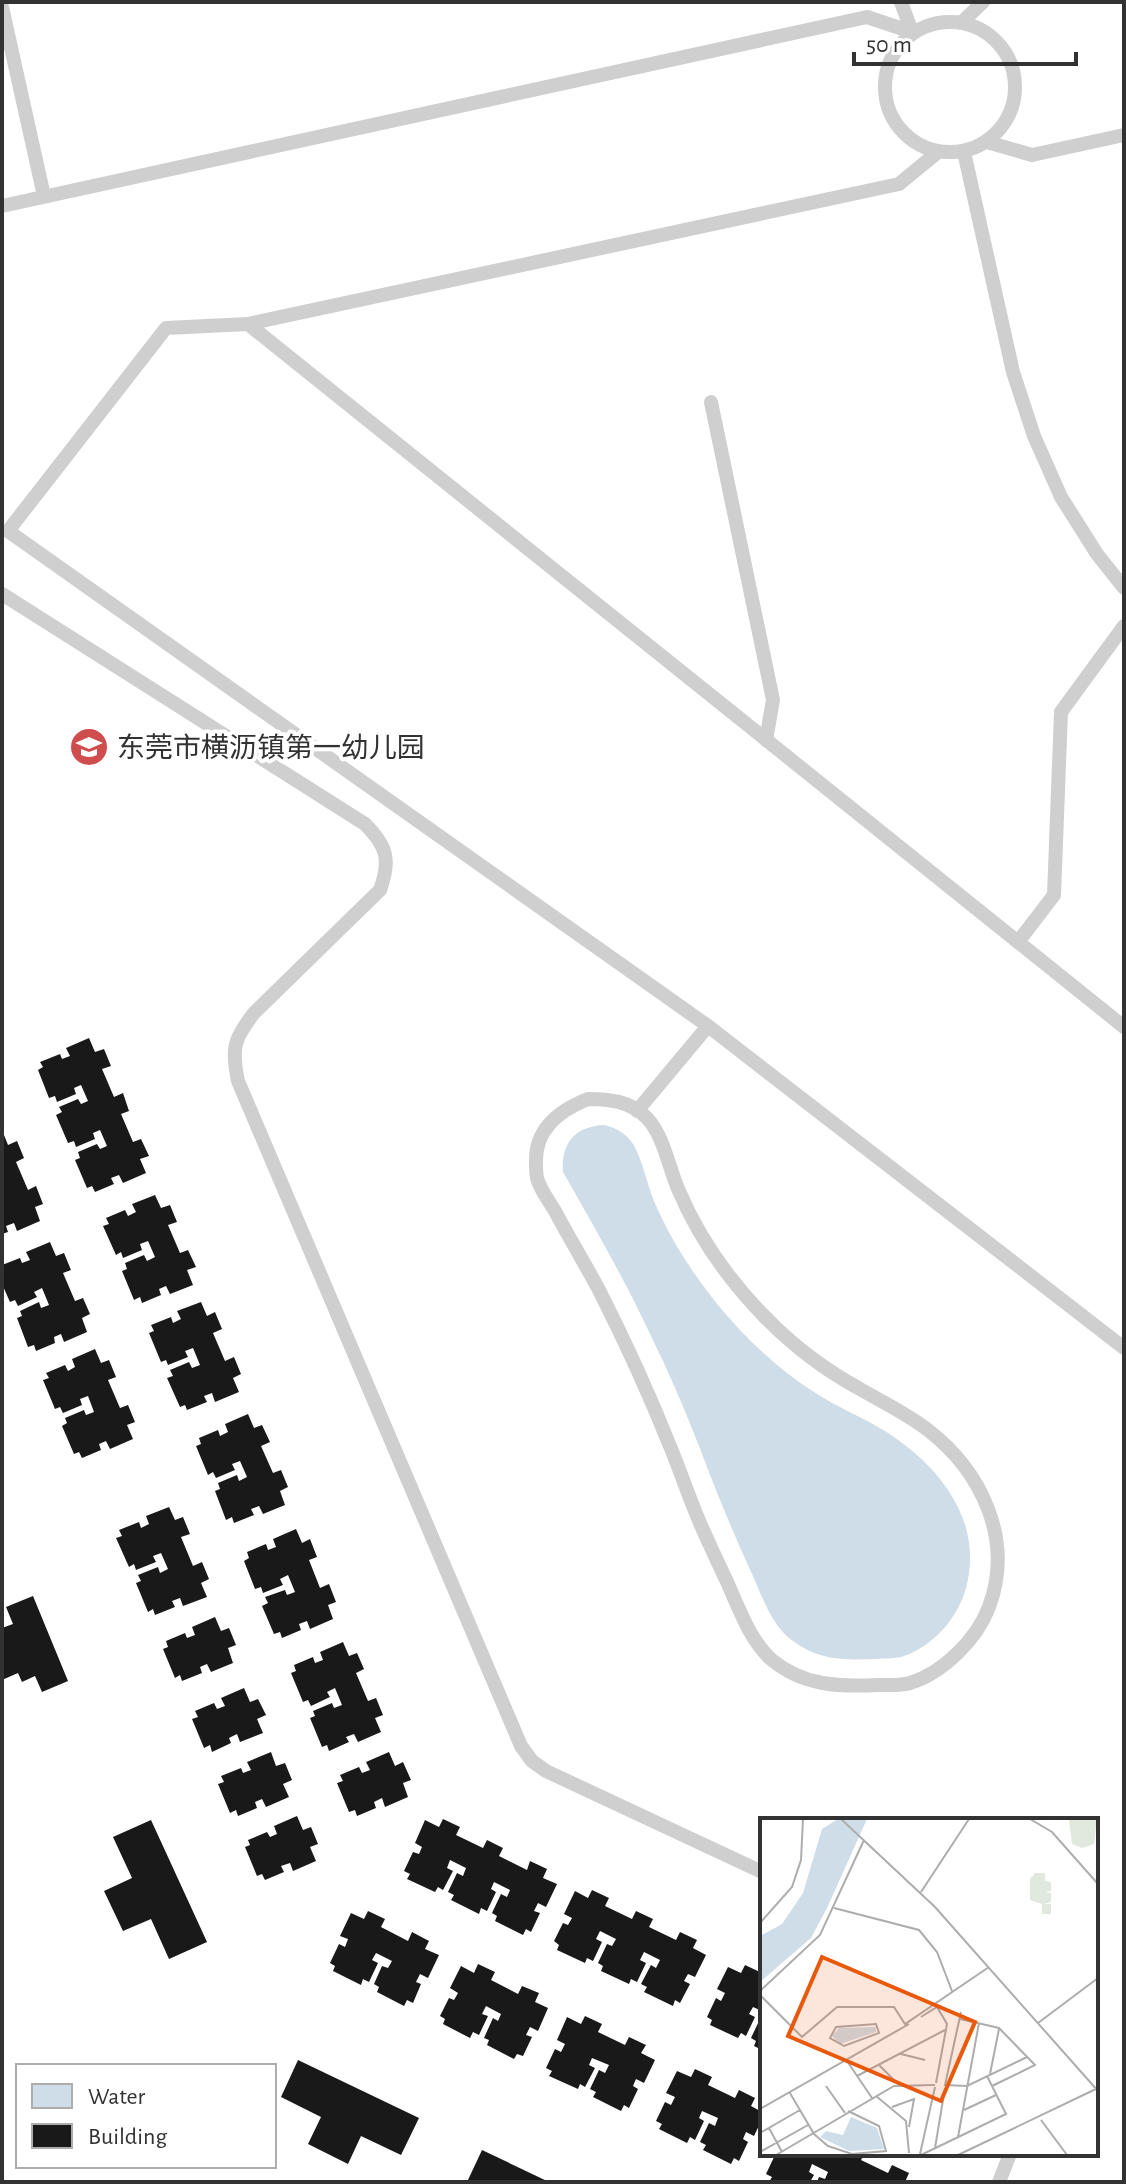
<svg xmlns="http://www.w3.org/2000/svg" width="1126" height="2184" viewBox="0 0 1126 2184" font-family="'Alegreya Sans','Noto Sans SC',sans-serif">
  <style>
    .water { fill: #cfdde8 }
    .building { fill: #191919 }
    .lines { fill: none; stroke-linecap: round; stroke-linejoin: round }
    .lane { stroke: #cfcfcf; stroke-width: 14 }
    .labels { text-anchor: middle; stroke-width: 8; stroke-linejoin: round; paint-order: stroke }
    .poi-label { font-size: 28px; fill: #323232; stroke: #fff; text-anchor: start }
    .inset-road { fill: none; stroke: #adadad; stroke-width: 2 }
    .view { fill: #e8590c; fill-opacity: 0.15; stroke: #e8590c; stroke-width: 4 }
    .inset-edge { fill: none; stroke: #323232; stroke-width: 4 }
  </style>
  <rect width="100%" height="100%" fill="#fff"/>
  <path class="water" d="M605,1125C617,1129 626,1133 633,1144C642,1158 647,1184 654,1201C670,1239 693,1274 718,1305C745,1338 778,1369 814,1392C837,1407 862,1417 885,1431C940,1466 984,1521 966,1588C958,1618 933,1646 904,1656C896,1659 886,1658 877,1659C845,1660 820,1661 793,1641C771,1626 762,1595 751,1572C732,1530 715,1489 699,1446C684,1408 668,1370 650,1334C624,1278 593,1225 563,1172C561,1142 576,1126 605,1125Z"/>
  <g class="building">
    <polygon points="89,1038 95,1052 104,1049 111,1066 102,1069 114,1097 123,1093 129,1111 121,1114 133,1142 141,1139 149,1156 140,1159 146,1173 123,1183 119,1175 111,1178 114,1184 95,1192 92,1186 87,1188 75,1160 80,1158 78,1152 97,1144 100,1149 107,1146 100,1130 93,1133 95,1139 76,1147 74,1141 68,1143 56,1115 62,1112 59,1107 78,1099 81,1104 88,1101 81,1085 74,1088 76,1094 57,1102 55,1096 49,1098 38,1070 43,1067 40,1062 60,1054 62,1059 70,1056 66,1048"/>
    <polygon points="2,1130 8,1145 17,1141 24,1158 16,1162 28,1190 36,1186 43,1204 35,1207 40,1221 17,1231 14,1223 6,1226 8,1232 2,1234"/>
    <polygon points="155,1195 161,1208 170,1205 177,1222 168,1225 180,1253 188,1250 196,1267 187,1270 193,1285 170,1294 166,1286 159,1289 161,1295 142,1303 140,1297 134,1300 122,1271 127,1269 125,1263 144,1255 147,1261 155,1257 148,1241 140,1244 142,1250 123,1258 121,1252 116,1255 103,1226 109,1224 106,1218 125,1210 128,1216 136,1212 132,1204"/>
    <polygon points="50,1242 56,1256 64,1253 71,1270 63,1273 75,1301 83,1298 90,1314 82,1318 87,1332 64,1342 61,1334 54,1337 55,1343 36,1351 34,1345 28,1347 17,1318 22,1316 20,1311 39,1302 41,1308 49,1305 42,1288 34,1292 37,1297 18,1306 15,1300 10,1302 2,1284 2,1265 20,1258 22,1263 30,1260 26,1252"/>
    <polygon points="201,1302 207,1316 215,1312 222,1329 213,1333 225,1361 234,1357 241,1374 233,1378 239,1392 215,1402 212,1393 204,1396 207,1402 187,1410 185,1405 180,1407 167,1378 173,1376 170,1370 189,1362 192,1368 200,1365 193,1348 185,1351 188,1357 168,1365 166,1360 161,1362 149,1333 154,1331 151,1325 171,1317 173,1323 181,1319 177,1311"/>
    <polygon points="95,1349 101,1363 109,1360 116,1377 108,1380 120,1408 128,1405 135,1422 127,1425 133,1439 110,1449 106,1441 99,1444 101,1450 82,1458 79,1452 74,1454 62,1426 67,1423 65,1418 84,1410 86,1415 94,1412 88,1396 80,1399 82,1405 63,1413 60,1407 55,1409 43,1380 49,1378 46,1373 65,1365 68,1371 75,1367 72,1359"/>
    <polygon points="248,1414 254,1428 262,1425 270,1442 261,1446 273,1473 281,1470 288,1487 280,1491 285,1505 263,1514 259,1506 251,1509 254,1515 234,1523 232,1517 226,1520 215,1491 220,1489 218,1483 237,1475 239,1481 247,1477 240,1461 232,1464 235,1470 216,1478 213,1472 208,1475 196,1446 201,1444 199,1438 218,1430 220,1436 228,1432 225,1424"/>
    <polygon points="169,1507 175,1520 183,1517 190,1534 181,1537 193,1566 202,1562 209,1579 201,1583 207,1597 183,1606 180,1598 172,1601 175,1607 155,1615 153,1609 148,1612 136,1583 141,1581 138,1575 158,1567 160,1573 168,1569 161,1553 153,1556 156,1562 136,1570 134,1564 129,1567 116,1538 122,1536 119,1530 139,1522 141,1528 149,1524 146,1516"/>
    <polygon points="296,1529 302,1543 310,1539 317,1557 309,1560 320,1588 329,1584 336,1602 328,1605 333,1619 310,1629 307,1621 299,1624 301,1630 282,1638 280,1632 274,1634 262,1606 268,1603 265,1597 285,1590 287,1595 295,1592 288,1575 280,1579 283,1585 263,1593 261,1587 255,1589 244,1561 249,1558 247,1552 266,1544 268,1550 276,1547 273,1539"/>
    <polygon points="33,1596 68,1681 42,1692 35,1676 22,1682 18,1673 2,1680 2,1628 13,1624 6,1607"/>
    <polygon points="215,1617 221,1631 229,1628 236,1645 228,1648 233,1663 211,1672 207,1664 200,1667 202,1673 182,1681 180,1675 175,1678 163,1649 168,1647 166,1641 185,1633 187,1638 195,1635 192,1627"/>
    <polygon points="343,1642 349,1656 357,1653 364,1669 356,1673 368,1701 376,1698 383,1715 375,1718 381,1732 358,1742 354,1734 346,1737 349,1742 329,1751 327,1745 322,1747 310,1718 315,1716 313,1711 332,1703 334,1708 342,1705 335,1688 327,1692 330,1697 311,1706 308,1700 303,1702 291,1673 296,1671 294,1665 313,1657 315,1663 323,1660 320,1652"/>
    <polygon points="244,1688 250,1702 258,1699 266,1715 257,1719 263,1733 240,1742 237,1734 229,1738 231,1743 212,1752 210,1745 204,1748 192,1719 198,1717 195,1711 214,1703 217,1709 225,1706 221,1698"/>
    <polygon points="271,1752 276,1766 285,1763 292,1780 283,1784 289,1797 266,1807 262,1799 255,1802 257,1808 238,1816 236,1810 230,1813 218,1784 224,1782 221,1776 241,1768 243,1773 251,1770 247,1762"/>
    <polygon points="389,1752 395,1766 403,1762 411,1780 403,1783 408,1797 385,1807 382,1798 374,1802 376,1808 357,1816 355,1810 349,1812 337,1783 343,1781 340,1775 359,1767 362,1773 370,1770 366,1762"/>
    <polygon points="297,1816 303,1830 311,1827 318,1844 310,1847 316,1861 293,1871 290,1863 281,1866 284,1872 265,1880 262,1874 257,1876 245,1847 250,1845 248,1840 267,1832 270,1837 277,1834 274,1826"/>
    <polygon points="443,1819 460,1827 456,1835 483,1848 487,1840 503,1848 499,1856 527,1870 530,1861 547,1869 543,1878 557,1884 546,1907 538,1903 534,1911 540,1913 531,1932 526,1929 523,1935 495,1921 497,1916 492,1913 501,1894 507,1897 510,1890 494,1882 491,1889 496,1892 487,1911 481,1908 479,1914 451,1900 454,1895 448,1892 457,1873 463,1876 466,1868 450,1860 447,1868 453,1871 443,1890 438,1887 435,1892 407,1879 410,1874 404,1871 413,1852 419,1854 422,1847 415,1843 425,1820 439,1827"/>
    <polygon points="151,1820 207,1942 169,1959 151,1919 123,1931 104,1891 132,1878 113,1837"/>
    <polygon points="592,1890 609,1898 605,1906 632,1919 636,1911 653,1919 649,1927 676,1940 680,1932 697,1940 693,1948 706,1955 695,1977 688,1974 684,1981 690,1984 680,2003 675,2000 673,2006 644,1992 647,1987 641,1984 651,1965 656,1968 660,1960 644,1952 640,1960 646,1963 637,1982 631,1979 629,1984 601,1971 603,1966 598,1963 607,1944 612,1946 616,1939 600,1931 596,1939 602,1942 593,1961 587,1958 585,1963 557,1950 559,1945 554,1941 563,1923 568,1925 572,1918 564,1914 575,1891 588,1898"/>
    <polygon points="368,1911 385,1919 381,1927 408,1941 412,1932 429,1941 425,1949 439,1955 428,1978 420,1974 416,1982 421,1984 413,2003 407,2000 404,2006 377,1992 379,1987 374,1984 382,1966 388,1968 392,1961 376,1953 372,1960 378,1963 369,1982 363,1979 361,1985 333,1971 335,1966 330,1963 339,1944 345,1947 348,1939 340,1936 351,1913 364,1919"/>
    <polygon points="478,1964 495,1972 491,1980 518,1994 522,1986 539,1993 535,2002 548,2008 538,2031 530,2027 526,2035 532,2037 523,2056 517,2054 514,2059 487,2045 489,2040 484,2038 493,2018 498,2021 501,2014 486,2006 482,2014 488,2016 479,2035 473,2032 470,2038 443,2024 445,2019 440,2016 449,1998 454,2000 458,1993 450,1988 461,1966 474,1973"/>
    <polygon points="745,1965 762,1973 758,1981 762,1983 762,2011 753,2007 749,2014 755,2017 746,2036 741,2033 738,2038 710,2025 712,2020 707,2017 716,1998 721,2001 725,1993 717,1989 728,1967 741,1973"/>
    <polygon points="585,2016 602,2024 598,2032 625,2045 629,2037 646,2045 641,2053 655,2060 644,2083 636,2079 633,2086 638,2089 629,2108 624,2105 621,2111 593,2097 596,2092 590,2089 599,2070 605,2073 609,2065 592,2058 589,2065 595,2068 585,2087 580,2084 578,2089 549,2076 552,2071 546,2068 555,2049 561,2052 565,2044 557,2040 567,2017 581,2024"/>
    <polygon points="760,2019 762,2020 762,2050 754,2046 756,2041 751,2038"/>
    <polygon points="298,2060 419,2118 401,2155 361,2136 348,2164 308,2144 321,2117 281,2097"/>
    <polygon points="695,2069 712,2077 708,2085 735,2098 739,2090 755,2098 751,2106 762,2112 762,2119 754,2136 746,2132 743,2139 748,2142 739,2161 734,2158 731,2164 703,2150 706,2145 700,2142 709,2123 715,2126 718,2118 702,2111 699,2118 704,2121 695,2140 690,2137 687,2143 659,2129 662,2124 656,2121 665,2102 671,2105 675,2097 666,2093 677,2071 691,2077"/>
    <polygon points="482,2150 549,2182 467,2182"/>
    <polygon points="783,2154 864,2154 861,2160 888,2173 892,2165 909,2173 905,2182 817,2182 819,2177 825,2179 828,2172 812,2164 809,2172 814,2175 810,2182 769,2182 772,2177 766,2174 775,2155 781,2158"/>
  </g>
  <g class="lines">
    <g class="lane">
      <polyline points="901,2 912,32"/>
      <polyline points="2,7 44,196"/>
      <circle cx="950" cy="87" r="65"/>
      <polyline points="962,22 983,2"/>
      <polyline points="987,142 1032,155 1124,135"/>
      <polyline points="938,152 899,184 248,324 166,328 8,531 708,1026 1124,1348"/>
      <polyline points="964,152 1013,372 1034,436 1061,497 1097,554 1124,588"/>
      <polyline points="2,206 867,17 912,32"/>
      <polyline points="248,324 1124,1027"/>
      <polyline points="711,402 773,700 766,740"/>
      <path d="M2,594L365,824C387,846 391,860 380,890L254,1013C234,1039 231,1048 238,1081L521,1746L532,1761L546,1771L762,1872"/>
      <polyline points="1018,942 1054,895 1061,712 1124,626"/>
      <path d="M588,1099C609,1099 631,1101 647,1118C664,1136 669,1169 679,1191C699,1238 729,1280 764,1316C792,1345 825,1370 860,1389C884,1403 906,1413 928,1430C982,1472 1014,1540 989,1607C977,1639 943,1673 910,1683C901,1686 888,1685 878,1685C840,1687 803,1686 772,1660C751,1642 739,1609 728,1584C717,1560 705,1536 695,1511C687,1491 680,1471 672,1451C650,1396 626,1343 599,1290C585,1264 570,1239 556,1213C550,1202 540,1190 537,1178C536,1173 536,1167 536,1162C535,1129 560,1110 588,1099Z"/>
      <polyline points="637,1111 708,1026"/>
      <polyline points="999,2182 1010,2154"/>
    </g>
  </g>
  <defs>
    <symbol id="school-disc" viewBox="-11 -11 22 22"><circle r="9.5" fill="#d04d4e" stroke="#fff"/><path d="M0-5L7-2L0 1L-7-2ZM-4 1L0 2.5L4 1V4Q0 6-4 4Z" fill="#fff"/></symbol>
  </defs>
  <g fill-rule="evenodd">
    <use href="#school-disc" x="67" y="725" width="44" height="44"/>
  </g>
  <g class="labels">
    <g class="poi-label">
      <text x="117" y="757">东莞市横沥镇第一幼儿园</text>
    </g>
  </g>
  <g transform="translate(760 1818)">
    <rect width="338" height="338" fill="#fff"/>
    <path d="M309,1H337L334,26L322,30L312,26ZM275,55H285V63L291,64V73L285,74L291,75V84L284,86H291V96H282V86L270,82V61Z" fill="#e1e8dd"/>
    <path d="M78,1H107L67,90L51,120L0,164V118L22,106L43,75L62,11ZM116,209V214L80,226L72,218L79,210ZM91,299L117,310L124,331L89,333L60,319L66,313L83,317Z" fill="#cfdde8"/>
    <path class="inset-road" d="M81,1L175,89L338,273M270,1L292,14L338,66M161,74L209,1M74,90L159,112L177,134L192,173M0,105L32,69L41,42L43,1M0,173L60,117L104,22M0,177L42,219L77,189H134L145,206L229,149M201,194L185,267L207,268L267,239M161,199L177,189L187,206L176,265M200,201L239,210L275,247L232,268M278,205L338,160M116,206L119,215L84,228L70,220L76,209ZM141,236L165,242M87,243L112,280M119,247L138,266M230,256L239,211M97,258L185,212M66,268L85,295M30,275L54,316L68,328L92,336L126,333L119,308L88,293M116,278L146,303L149,335M132,289L154,281L149,309M0,291L149,206M204,292L236,277M281,302L307,337M9,310L22,334M0,315L40,292M198,319L219,205M175,330L185,270M0,334L48,307M160,336L175,269M16,337L134,268L175,267M161,337L246,296L227,258M198,337L338,270"/>
    <path class="view" d="M62,139L215,204L181,283L28,218Z"/>
    <rect width="338" height="338" class="inset-edge"/>
  </g>
  <rect width="1126" height="2184" fill="none" stroke="#323232" stroke-width="8"/>
  <rect x="16" y="2064" width="260" height="104" fill="#ffffff" stroke="#adadad" stroke-width="2"/>
  <rect x="32" y="2084" width="40" height="24" fill="#cfdde8" stroke="#adadad" stroke-width="2"/>
  <text x="88" y="2104" font-size="24" fill="#323232">Water</text>
  <rect x="32" y="2124" width="40" height="24" fill="#191919" stroke="#adadad" stroke-width="2"/>
  <text x="88" y="2144" font-size="24" fill="#323232">Building</text>
  <path d="M854 52v12h222v-12" fill="none" stroke="#323232" stroke-width="4"/>
  <text x="866" y="52" font-size="24" fill="#323232" stroke="#ffffff" stroke-width="6" paint-order="stroke">50 m</text>
</svg>
